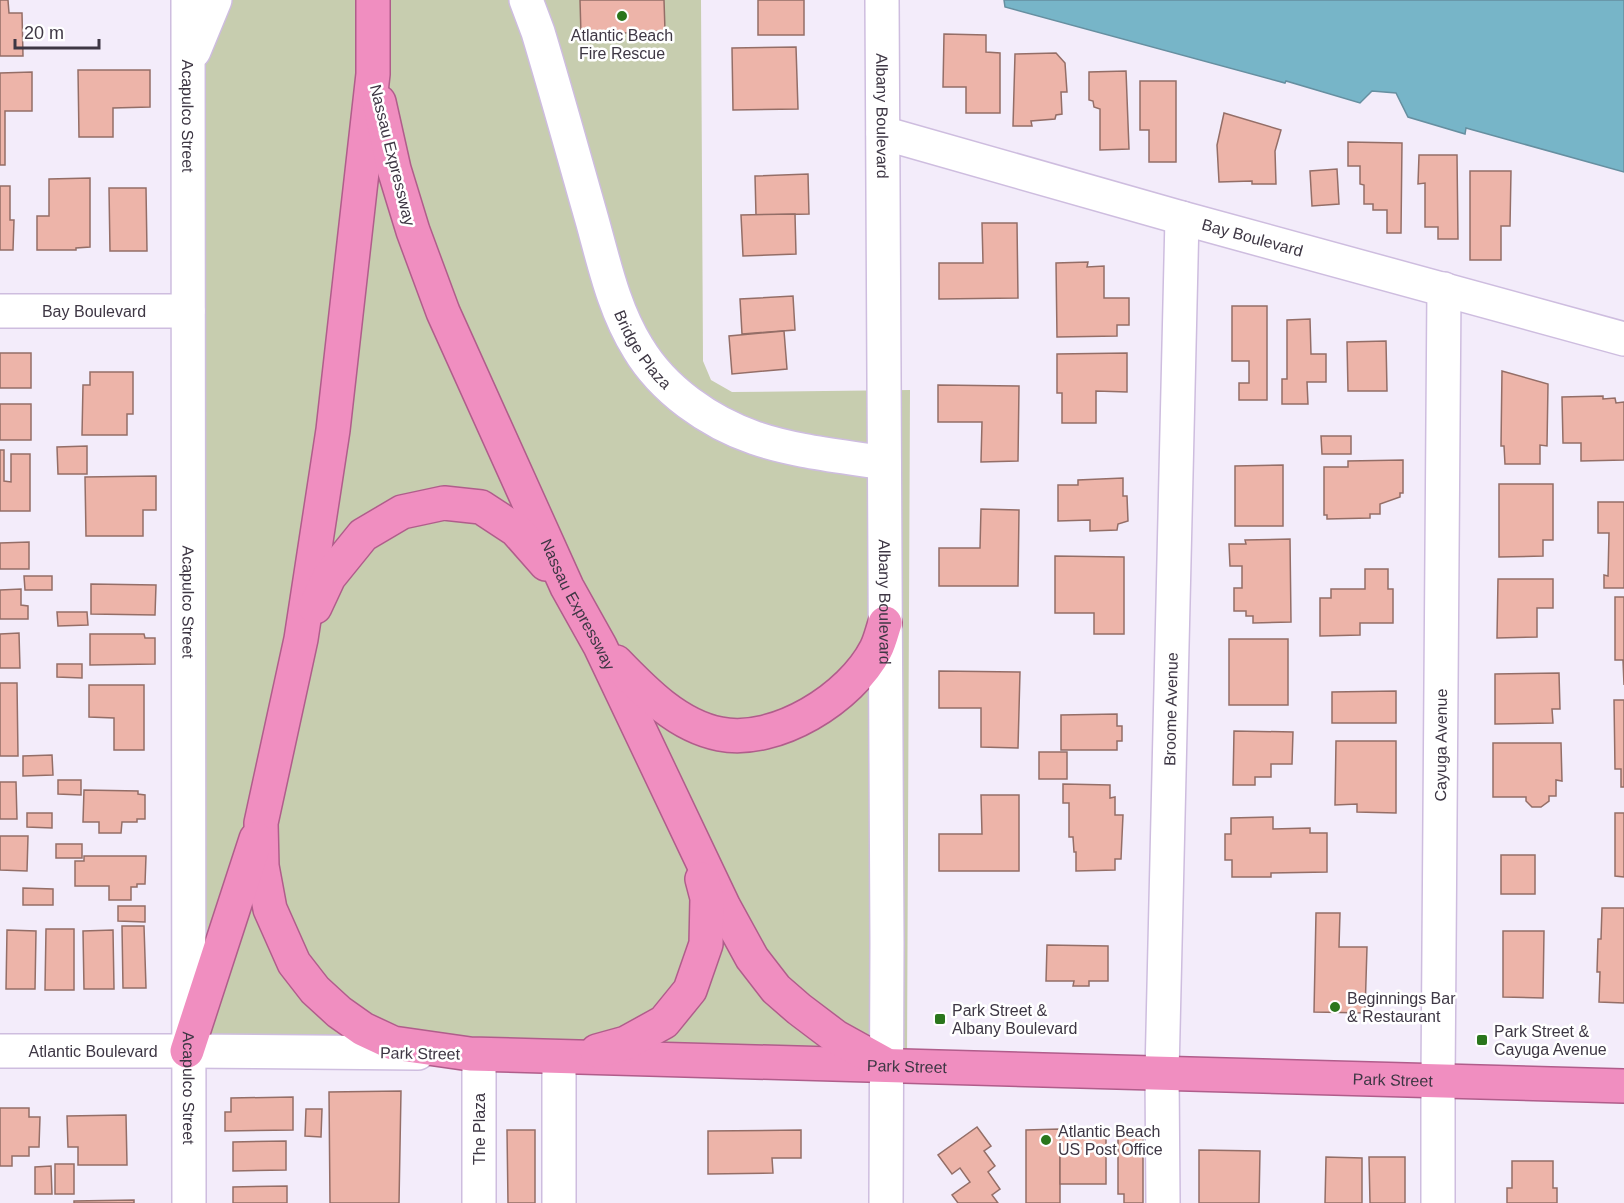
<svg xmlns="http://www.w3.org/2000/svg" width="1624" height="1203" viewBox="0 0 1624 1203" font-family="Helvetica,sans-serif">
  <style>
    .green { fill: #c7cdaf }
    .water { fill: #77b5c8; stroke: #668fa0; stroke-width: 1.5 }
    .building { fill: #edb4a9; stroke: #946e67; stroke-width: 1.5 }
    .lines { fill: none; stroke-linecap: round; stroke-linejoin: round }
    .minor-casing { stroke: #cebddf; stroke-width: 36 }
    .trunk-casing { stroke: #b05d8b; stroke-width: 36 }
    .minor { stroke: #fff; stroke-width: 33 }
    .trunk { stroke: #f08ec0; stroke-width: 33 }
    .poi-dot { fill: #2a761c; stroke: #fff; stroke-width: 2 }
    .labels { text-anchor: middle; stroke-width: 5; stroke-linejoin: round; paint-order: stroke }
    .poi-label { font-size: 16px; fill: #3e3744; stroke: #fff; text-anchor: start }
    .street-label { font-size: 16px; fill: #3e3744; stroke: #fff }
  </style>
  <rect width="100%" height="100%" fill="#f3ecfa"/>
  <polygon class="green" points="188,0 701,0 703,361 711,380 732,392 910,390 907,1060 187,1051"/>
  <polygon class="water" points="1004,0 1624,0 1624,172 1466,128 1465,134 1408,117 1396,93 1372,91 1360,103 1286,81 1285,83 1005,7"/>
  <g class="building">
    <polygon points="0,0 8,0 9,13 22,13 23,56 0,56"/>
    <polygon points="580,0 664,0 665,31 581,35"/>
    <rect x="758" y="0" width="46" height="35"/>
    <polygon points="944,34 986,35 986,52 1000,53 1000,113 966,113 966,87 943,87"/>
    <polygon points="796,47 798,109 733,110 732,48"/>
    <polygon points="1056,53 1065,63 1067,92 1061,92 1062,114 1056,115 1055,119 1031,121 1032,126 1013,126 1015,54"/>
    <polygon points="78,70 150,70 150,107 113,108 113,137 79,137"/>
    <polygon points="1126,71 1129,149 1100,150 1100,109 1094,107 1093,101 1089,100 1089,72"/>
    <polygon points="32,72 32,111 5,111 5,165 0,165 0,73"/>
    <polygon points="1140,81 1176,81 1176,162 1149,162 1149,130 1140,130"/>
    <polygon points="1224,113 1281,130 1275,151 1276,184 1252,184 1252,181 1219,182 1217,145"/>
    <polygon points="1348,142 1402,143 1401,233 1387,233 1387,210 1373,210 1373,204 1364,204 1364,185 1360,184 1360,166 1348,166"/>
    <polygon points="1419,155 1457,155 1458,239 1438,239 1438,227 1425,227 1425,183 1418,184"/>
    <polygon points="1337,169 1339,204 1312,206 1310,171"/>
    <polygon points="1470,171 1511,171 1510,226 1501,226 1501,260 1470,260"/>
    <polygon points="808,174 809,214 756,215 755,176"/>
    <polygon points="90,178 90,247 76,248 76,250 37,250 37,216 49,216 49,179"/>
    <polygon points="0,186 10,186 10,220 14,220 13,250 0,250"/>
    <polygon points="109,188 146,188 147,251 110,251"/>
    <polygon points="795,214 796,254 743,256 741,215"/>
    <polygon points="982,223 1017,223 1018,298 939,299 939,263 983,263"/>
    <polygon points="1088,262 1087,267 1104,266 1104,298 1129,298 1129,325 1117,325 1117,336 1057,337 1056,263"/>
    <polygon points="793,296 795,330 742,334 740,299"/>
    <polygon points="1232,306 1267,306 1267,400 1239,400 1239,383 1249,383 1249,361 1232,361"/>
    <polygon points="1310,319 1311,354 1326,354 1326,382 1307,382 1308,404 1282,404 1282,379 1287,379 1287,320"/>
    <polygon points="784,331 787,369 732,374 729,336"/>
    <polygon points="1386,341 1387,391 1348,391 1347,342"/>
    <rect x="0" y="353" width="31" height="35"/>
    <polygon points="1127,353 1127,392 1096,391 1096,423 1062,423 1062,393 1057,393 1057,354"/>
    <polygon points="1502,371 1548,384 1547,446 1540,445 1540,464 1505,464 1504,446 1501,446"/>
    <polygon points="90,372 133,372 133,414 127,414 127,435 82,435 83,385 90,385"/>
    <polygon points="938,385 1019,386 1018,461 981,462 982,422 938,422"/>
    <polygon points="1603,396 1603,399 1615,398 1616,403 1624,402 1624,460 1581,461 1581,443 1563,443 1562,397"/>
    <rect x="0" y="404" width="31" height="36"/>
    <polygon points="1321,436 1351,436 1351,454 1322,454"/>
    <polygon points="87,446 87,474 58,474 57,447"/>
    <polygon points="0,450 4,450 4,481 11,482 11,454 30,454 30,511 0,511"/>
    <polygon points="1403,460 1403,493 1400,493 1400,497 1380,504 1380,514 1370,514 1370,518 1327,519 1327,515 1324,515 1324,467 1348,467 1348,461"/>
    <polygon points="1283,465 1283,526 1235,526 1235,466"/>
    <polygon points="156,476 156,510 143,510 143,536 86,536 85,477"/>
    <polygon points="1123,478 1123,496 1127,496 1128,521 1118,524 1117,530 1090,531 1090,520 1058,521 1058,485 1078,485 1078,480"/>
    <polygon points="1499,484 1553,484 1553,540 1543,540 1543,556 1499,557"/>
    <polygon points="1598,502 1624,502 1624,588 1604,588 1604,575 1608,576 1609,533 1598,533"/>
    <polygon points="981,509 1019,510 1018,586 939,586 939,548 980,548"/>
    <polygon points="1290,539 1291,622 1253,623 1253,616 1246,616 1246,611 1234,611 1234,588 1242,588 1242,566 1230,566 1229,544 1246,544 1245,540"/>
    <polygon points="29,542 29,569 0,569 0,543"/>
    <polygon points="1055,556 1124,557 1124,634 1094,634 1094,613 1055,613"/>
    <polygon points="1365,569 1388,569 1388,589 1393,589 1393,623 1360,623 1360,635 1320,636 1320,598 1331,598 1331,589 1365,589"/>
    <polygon points="24,576 52,576 52,590 25,590"/>
    <polygon points="1498,579 1553,579 1553,608 1537,608 1537,637 1497,638"/>
    <polygon points="91,584 156,585 155,615 91,614"/>
    <polygon points="21,589 21,605 28,606 28,619 0,619 0,590"/>
    <polygon points="1615,597 1624,597 1624,685 1623,660 1615,660"/>
    <polygon points="57,612 87,612 88,625 58,626"/>
    <polygon points="19,633 20,668 0,668 0,634"/>
    <polygon points="90,634 144,634 145,638 155,638 155,664 90,665"/>
    <rect x="1229" y="639" width="59" height="66"/>
    <polygon points="57,664 82,664 82,678 57,677"/>
    <polygon points="939,671 1020,672 1018,748 981,747 981,708 939,708"/>
    <polygon points="1559,673 1560,709 1552,709 1553,723 1495,724 1495,674"/>
    <polygon points="0,683 17,683 18,756 0,756"/>
    <polygon points="89,685 144,685 144,750 114,750 114,718 89,717"/>
    <polygon points="1396,691 1396,723 1332,723 1332,692"/>
    <polygon points="1614,700 1624,700 1624,787 1621,787 1621,769 1615,769"/>
    <polygon points="1117,714 1117,726 1122,726 1122,741 1117,741 1117,750 1061,750 1061,715"/>
    <polygon points="1234,731 1293,732 1292,764 1271,764 1271,777 1255,777 1255,785 1233,785"/>
    <polygon points="1336,741 1396,741 1396,813 1357,812 1357,804 1335,805"/>
    <polygon points="1493,743 1561,743 1562,781 1556,780 1556,796 1549,796 1549,801 1541,807 1532,807 1526,801 1526,797 1493,797"/>
    <rect x="1039" y="752" width="28" height="27"/>
    <polygon points="52,755 53,775 23,776 23,756"/>
    <polygon points="58,780 81,780 81,795 58,794"/>
    <polygon points="0,782 16,782 17,819 0,819"/>
    <polygon points="1063,784 1110,785 1110,798 1115,797 1115,815 1123,815 1121,859 1115,859 1115,870 1076,871 1076,852 1074,852 1073,837 1069,837 1069,803 1063,803"/>
    <polygon points="84,790 138,791 138,794 145,795 145,819 137,819 137,822 122,822 121,833 99,833 99,822 83,822"/>
    <polygon points="981,795 1019,795 1019,871 939,871 939,834 982,834"/>
    <polygon points="27,813 52,813 52,828 27,827"/>
    <polygon points="1615,813 1624,813 1624,877 1615,876"/>
    <polygon points="1273,817 1273,829 1310,828 1310,833 1327,833 1327,872 1271,873 1271,877 1232,877 1232,860 1225,860 1225,834 1231,834 1231,818"/>
    <polygon points="0,836 28,836 27,871 0,870"/>
    <rect x="56" y="844" width="26" height="14"/>
    <rect x="1501" y="855" width="34" height="39"/>
    <polygon points="84,856 146,856 145,884 137,884 137,887 131,887 131,900 109,900 109,886 75,886 75,861 84,861"/>
    <polygon points="23,888 53,889 53,905 23,905"/>
    <polygon points="118,906 145,906 145,922 118,921"/>
    <polygon points="1602,908 1624,908 1624,1003 1599,1002 1600,972 1597,972 1598,939 1601,939"/>
    <polygon points="1316,913 1340,913 1339,947 1367,947 1365,1013 1314,1012"/>
    <polygon points="122,926 144,926 146,988 123,988"/>
    <polygon points="46,929 74,929 74,990 45,990"/>
    <polygon points="7,930 36,931 35,989 6,989"/>
    <polygon points="113,930 114,989 84,989 83,931"/>
    <polygon points="1503,931 1544,931 1543,998 1503,997"/>
    <polygon points="1047,945 1108,946 1108,981 1089,981 1089,986 1073,986 1074,981 1046,981"/>
    <polygon points="401,1091 399,1203 330,1203 329,1092"/>
    <polygon points="293,1097 293,1130 225,1131 225,1112 231,1112 231,1098"/>
    <polygon points="0,1108 29,1108 29,1117 40,1117 39,1147 29,1147 29,1156 12,1156 12,1166 0,1166"/>
    <polygon points="306,1109 322,1109 321,1137 305,1136"/>
    <polygon points="126,1115 127,1165 78,1165 78,1147 68,1147 67,1116"/>
    <polygon points="977,1127 991,1146 984,1151 995,1166 988,1172 1000,1189 992,1195 998,1203 958,1203 952,1195 970,1182 960,1168 952,1174 938,1155"/>
    <polygon points="1060,1129 1060,1203 1026,1203 1026,1130"/>
    <polygon points="507,1130 535,1130 535,1203 508,1203"/>
    <polygon points="801,1130 801,1158 772,1158 773,1173 708,1174 708,1131"/>
    <polygon points="1118,1132 1143,1132 1143,1203 1124,1203 1124,1194 1118,1194"/>
    <rect x="1060" y="1134" width="46" height="50"/>
    <polygon points="286,1141 286,1170 233,1171 233,1142"/>
    <polygon points="1199,1150 1260,1151 1259,1203 1199,1203"/>
    <polygon points="1326,1157 1362,1158 1362,1203 1325,1203"/>
    <polygon points="1369,1157 1405,1157 1405,1203 1370,1203"/>
    <polygon points="1512,1161 1553,1161 1553,1188 1557,1188 1557,1203 1507,1203 1507,1188 1512,1188"/>
    <rect x="55" y="1164" width="19" height="30"/>
    <polygon points="51,1166 52,1194 35,1194 35,1167"/>
    <polygon points="287,1186 287,1203 233,1203 233,1187"/>
    <polygon points="134,1200 134,1203 74,1203 74,1201"/>
  </g>
  <g class="lines">
    <defs>
      <g id="minor">
        <path id="s1" d="M188,0L189,1203"/>
        <path id="s2" d="M526,0L538,32C557,95 574,157 592,220C604,263 614,310 638,348C663,390 709,422 755,438C796,452 842,456 884,463"/>
        <path id="s3" d="M882,0L887,943L886,1203"/>
        <polyline points="194,51 215,0"/>
        <path id="s4" d="M883,133L1182,218L1624,339"/>
        <path id="s5" d="M0,311H188"/>
        <path id="s6" d="M0,1051H187L418,1053"/>
        <polyline points="479,1203 479,1055"/>
        <polyline points="559,1203 559,1058"/>
        <path id="s7" d="M1163,1203L1162,1073L1182,218"/>
        <path id="s8" d="M1438,1203V1081L1444,289"/>
      </g>
      <g id="trunk">
        <path id="s9" d="M373,0V74L333,430L301,639L261,823L262,866L270,909L294,963L315,990L339,1012L363,1029L393,1043L470,1054L1624,1086"/>
        <path id="s10" d="M379,102L394,169L413,231L443,312L567,587L600,646L724,907L752,958L776,989L799,1009L836,1037L883,1063"/>
        <polyline points="315,607 329,577 363,535 402,512 444,503 481,507 516,530 546,564"/>
        <path d="M616,662C645,692 678,726 720,734C776,745 851,698 876,649C880,641 882,632 885,623"/>
        <polyline points="187,1051 256,839"/>
        <polyline points="597,1051 626,1043 664,1022 690,990 706,944 707,898 702,879"/>
      </g>
    </defs>
    <use href="#minor" class="minor-casing"/>
    <use href="#trunk" class="trunk-casing"/>
    <use href="#minor" class="minor"/>
    <use href="#trunk" class="trunk"/>
  </g>
  <g class="poi-dot">
    <circle cx="622" cy="16" r="6"/>
    <circle cx="1335" cy="1007" r="6"/>
    <rect x="934" y="1013" width="12" height="12" rx="3"/>
    <rect x="1476" y="1034" width="12" height="12" rx="3"/>
    <circle cx="1046" cy="1140" r="6"/>
  </g>
  <g class="labels">
    <g class="poi-label">
      <text x="622" y="41" text-anchor="middle">Atlantic Beach<tspan x="622" dy="18">Fire Rescue</tspan></text>
      <text x="1347" y="1004">Beginnings Bar<tspan x="1347" dy="18">&amp; Restaurant</tspan></text>
      <text x="952" y="1016">Park Street &amp;<tspan x="952" dy="18">Albany Boulevard</tspan></text>
      <text x="1494" y="1037">Park Street &amp;<tspan x="1494" dy="18">Cayuga Avenue</tspan></text>
      <text x="1058" y="1137">Atlantic Beach<tspan x="1058" dy="18">US Post Office</tspan></text>
    </g>
    <g class="street-label">
      <text dy="6" stroke="none"><textPath href="#s1" startOffset="116">Acapulco Street</textPath></text>
      <text dy="6" stroke="none"><textPath href="#s3" startOffset="116">Albany Boulevard</textPath></text>
      <text transform="translate(393 155) rotate(76)" y="6">Nassau Expressway</text>
      <text dy="6" stroke="none"><textPath href="#s4" startOffset="384">Bay Boulevard</textPath></text>
      <text dy="6" stroke="none"><textPath href="#s5" startOffset="94">Bay Boulevard</textPath></text>
      <text dy="6" stroke="none"><textPath href="#s2" startOffset="370">Bridge Plaza</textPath></text>
      <text dy="6" stroke="none"><textPath href="#s1" startOffset="602">Acapulco Street</textPath></text>
      <text dy="6" stroke="none"><textPath href="#s3" startOffset="602">Albany Boulevard</textPath></text>
      <text dy="6" stroke="none"><textPath href="#s10" startOffset="542">Nassau Expressway</textPath></text>
      <text dy="6" stroke="none"><textPath href="#s7" startOffset="494">Broome Avenue</textPath></text>
      <text dy="6" stroke="none"><textPath href="#s8" startOffset="458">Cayuga Avenue</textPath></text>
      <text dy="6" stroke="none"><textPath href="#s6" startOffset="93">Atlantic Boulevard</textPath></text>
      <text transform="translate(420 1053) rotate(1)" y="6">Park Street</text>
      <text dy="6" stroke="none"><textPath href="#s9" startOffset="1622">Park Street</textPath></text>
      <text dy="6" stroke="none"><textPath href="#s9" startOffset="2108">Park Street</textPath></text>
      <text dy="6" stroke="none"><textPath href="#s1" startOffset="1088">Acapulco Street</textPath></text>
      <text transform="translate(479 1129) rotate(-90)" y="6">The Plaza</text>
    </g>
  </g>
  <path d="M15 39v9h84v-9" fill="none" stroke="#3e3744" stroke-width="3"/>
  <text x="24" y="39" font-size="18" fill="#3e3744" stroke="#ffffff" stroke-width="4.5" paint-order="stroke">20 m</text>
</svg>
